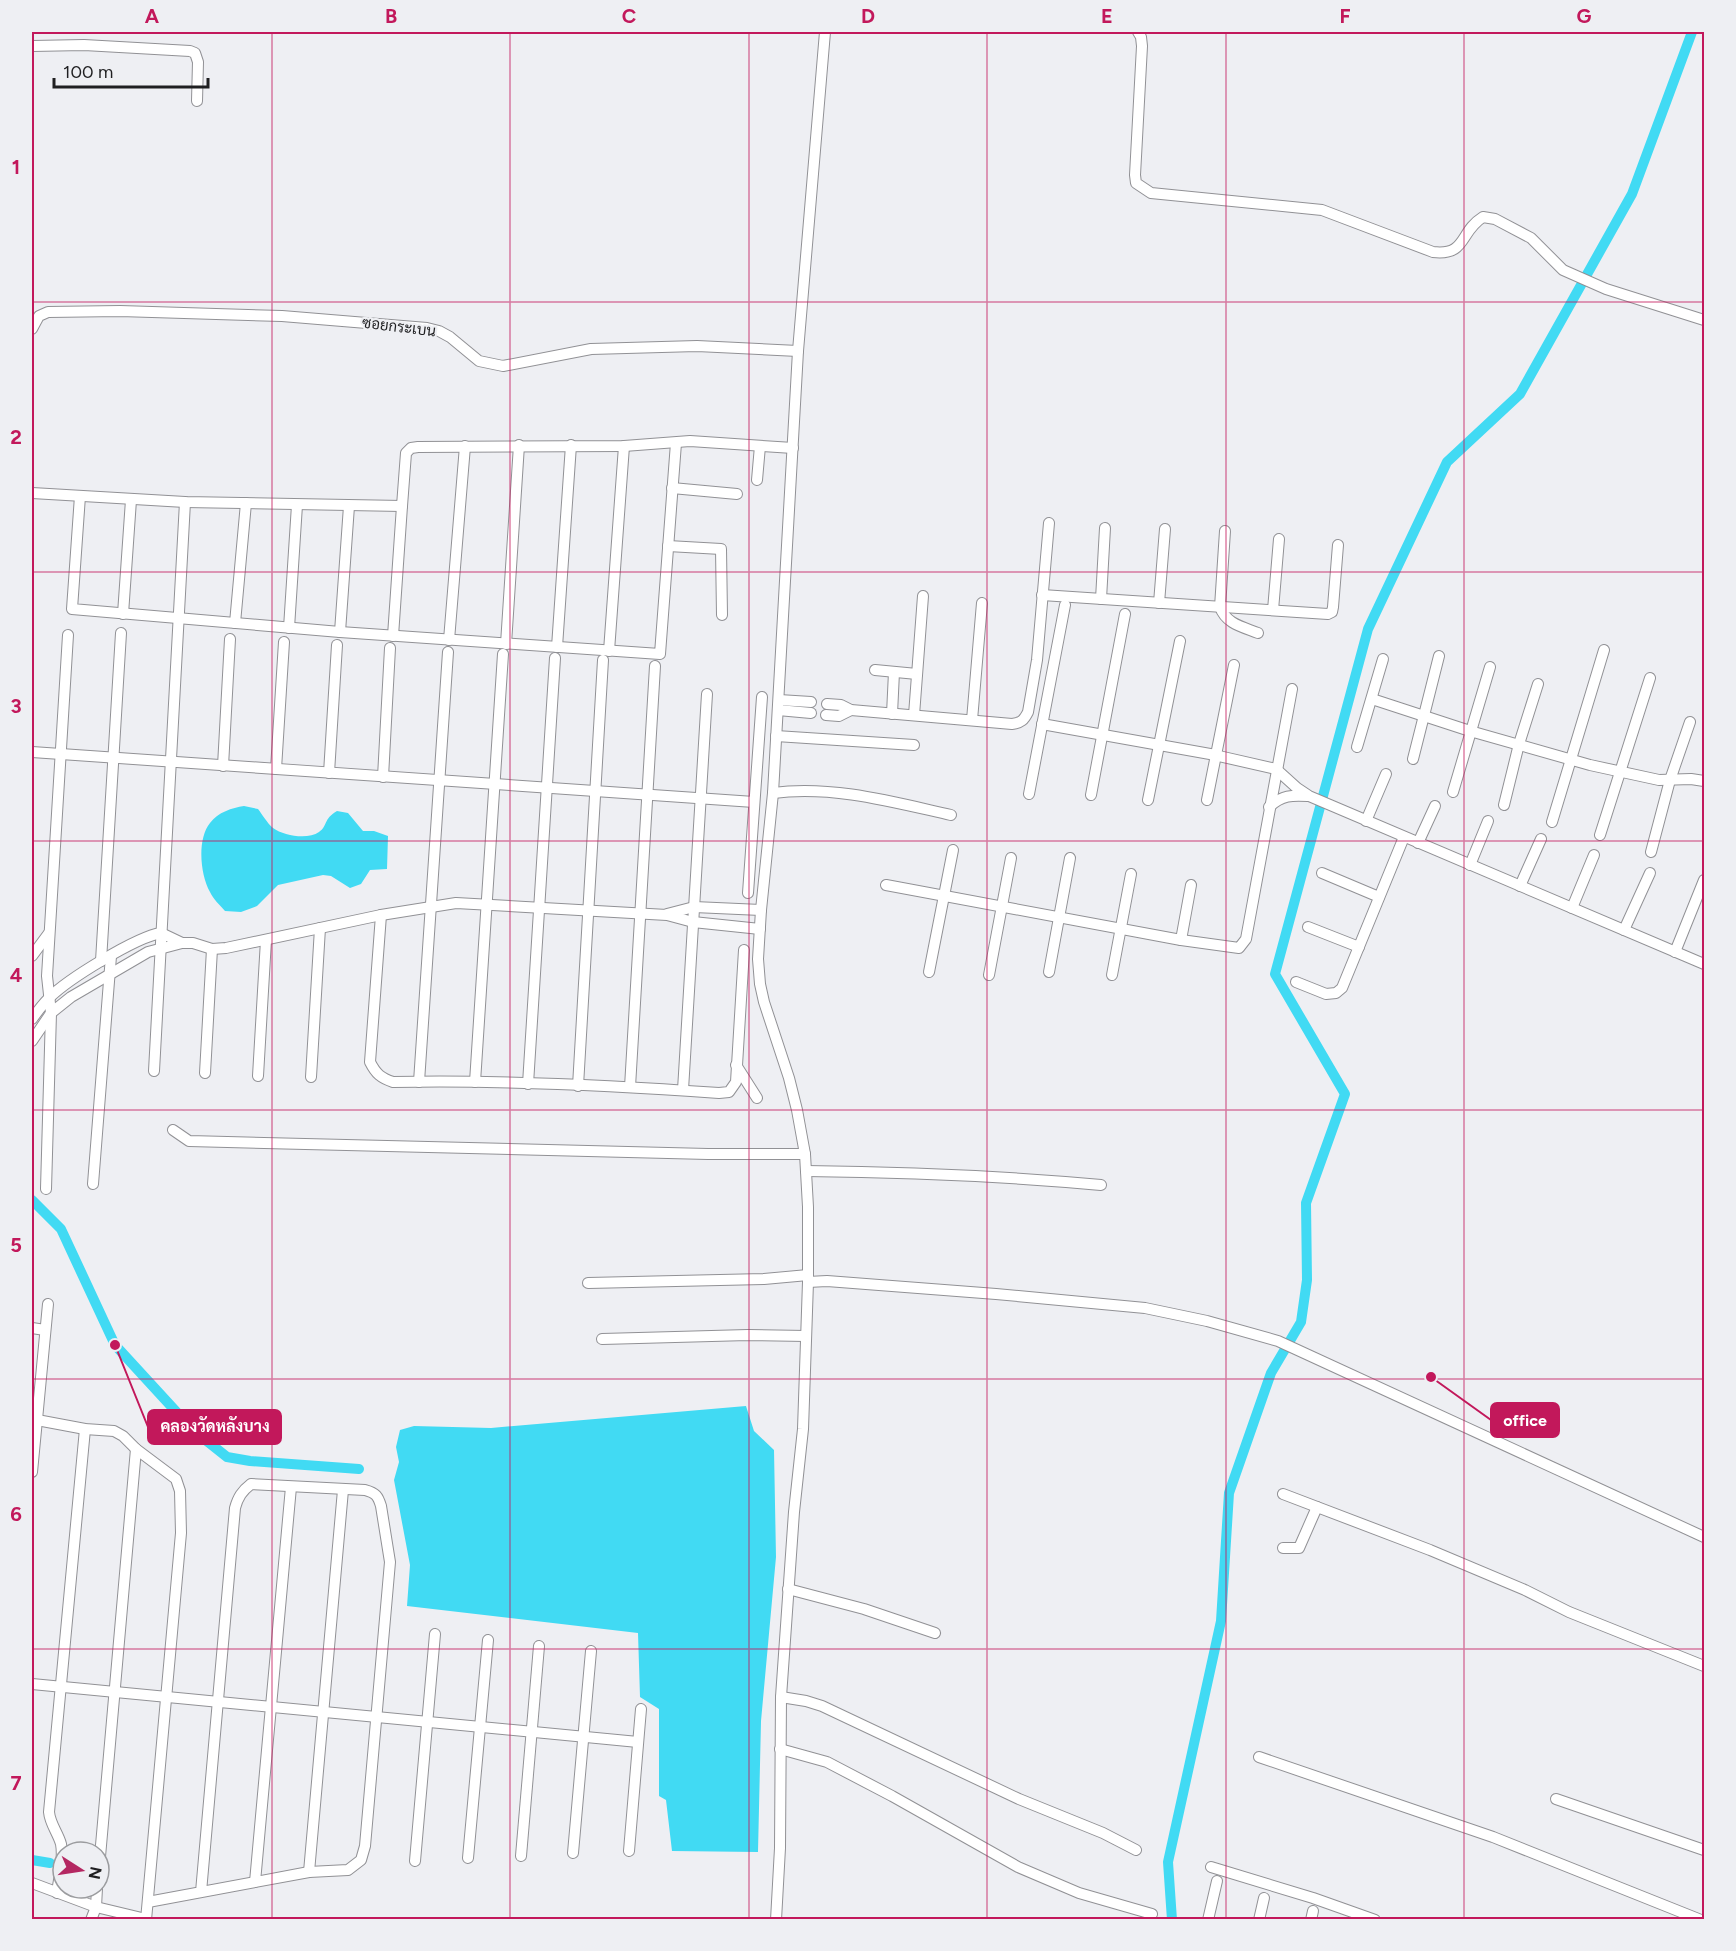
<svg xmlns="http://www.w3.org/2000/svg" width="1736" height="1951" viewBox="0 0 1736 1951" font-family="Figtree,Sarabun,sans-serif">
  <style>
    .water { fill: #41daf3 }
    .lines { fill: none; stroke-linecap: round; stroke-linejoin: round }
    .canal { stroke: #41daf3; stroke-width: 10 }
    .minor-casing { stroke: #919195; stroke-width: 12 }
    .minor { stroke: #fff; stroke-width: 10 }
    .grid { fill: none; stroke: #c2185b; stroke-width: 1.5; stroke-opacity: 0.55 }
    .labels { text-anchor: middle; stroke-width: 4.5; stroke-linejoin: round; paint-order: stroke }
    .street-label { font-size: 15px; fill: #1f1f21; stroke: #eeeff3 }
    .leader { fill: none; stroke: #c2185b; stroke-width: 2 }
    .callout-dot { fill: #c2185b; stroke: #eeeff3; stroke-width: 2 }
    .callout { fill: #c2185b; stroke: #c2185b; stroke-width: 2 }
    .callout-label { font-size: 16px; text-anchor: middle; font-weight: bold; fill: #fff }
    .neatline { fill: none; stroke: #c2185b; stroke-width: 2 }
    .grid-label { font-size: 20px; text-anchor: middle; font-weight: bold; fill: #c2185b }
  </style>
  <rect width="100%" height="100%" fill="#eeeff3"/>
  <g class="water">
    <path d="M244,806L258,809C262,814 267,823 273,828C284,836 308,840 319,832C328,826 323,819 337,811L348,813L363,831H374L388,836L387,869L370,870L361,884L350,888L331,876L323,875L278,885L257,906L241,912L225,911C220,905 213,899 210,892C200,874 197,839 210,823C218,812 232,808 244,806Z"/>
    <polygon points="746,1406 754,1431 774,1450 776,1557 761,1721 758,1852 672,1851 666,1800 659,1796 659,1709 640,1697 638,1633 407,1606 410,1565 394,1480 399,1462 396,1447 400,1430 414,1426 491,1428"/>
  </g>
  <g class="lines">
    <g class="canal">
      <polyline points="32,1200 61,1229 115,1345 193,1430 227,1457 250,1461 359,1469"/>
      <polyline points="32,1860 50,1863"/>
      <polyline points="1172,1920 1168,1862 1221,1621 1229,1493 1271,1373 1301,1322 1307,1280 1306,1203 1345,1094 1275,974 1368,629 1447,462 1520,394 1632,194 1692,32"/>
    </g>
    <defs>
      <g id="minor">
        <path d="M1138,32L1141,37L1142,46L1135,175L1136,183L1151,193L1322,210L1433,252C1467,256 1459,232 1483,217L1495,219L1531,238L1563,270L1606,289L1704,320"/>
        <polyline points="32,46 84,45 190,51 195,53 198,62 197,101"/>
        <polyline points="32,329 39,316 48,312 120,311 282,316 427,328 439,331 450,337 479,361 503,366 591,349 697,346 798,351"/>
        <polyline points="757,480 760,446"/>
        <polyline points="672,488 737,494"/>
        <polyline points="32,493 185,502 402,506 406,453 411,448 418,447 624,446 690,441 793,448"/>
        <polyline points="80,496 72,609 340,632 660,654 676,443"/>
        <path d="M1225,531L1220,607C1226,624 1243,627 1258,633"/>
        <polyline points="668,546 721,549 722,615"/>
        <polyline points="1042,595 1328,614 1332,612 1333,607 1338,545"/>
        <polyline points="1101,599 1105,528"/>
        <polyline points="1159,603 1165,529"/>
        <polyline points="1273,610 1279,539"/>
        <polyline points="123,614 131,500"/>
        <polyline points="235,623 246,503"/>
        <polyline points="289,628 297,505"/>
        <polyline points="340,632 349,506"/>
        <polyline points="393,636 402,506"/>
        <polyline points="449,640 465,446"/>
        <polyline points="506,644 519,445"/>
        <polyline points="557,647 571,445"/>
        <polyline points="609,651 624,446"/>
        <polyline points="875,670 917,674"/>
        <polyline points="1372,699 1470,731 1590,765 1659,780 1691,779 1704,781"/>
        <polyline points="779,700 811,702"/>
        <path d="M827,704L841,705L851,710L1012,724C1021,723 1024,720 1028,712L1037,660L1049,523"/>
        <polyline points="778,710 811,713"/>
        <polyline points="892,714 894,672"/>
        <polyline points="826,715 839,716 851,710"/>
        <polyline points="914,715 923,596"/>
        <polyline points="972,720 982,603"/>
        <polyline points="1042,724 1210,754 1276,769 1297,788 1309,796 1704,964"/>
        <polyline points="776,736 914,745"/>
        <polyline points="1357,747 1383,659"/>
        <polyline points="32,752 754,802"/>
        <polyline points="1413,759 1439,656"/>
        <polyline points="223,766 230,639"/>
        <polyline points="276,769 284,642"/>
        <polyline points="329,773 337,645"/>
        <polyline points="383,777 390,648"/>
        <polyline points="1453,792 1490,667"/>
        <path d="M773,793C832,785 893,802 951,815"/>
        <polyline points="1029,794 1065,605"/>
        <polyline points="1091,795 1125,614"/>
        <polyline points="1148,800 1180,641"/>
        <polyline points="1207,800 1234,665"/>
        <polyline points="1504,805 1519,744 1538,684"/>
        <path d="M1269,807C1282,795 1292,795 1308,796"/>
        <polyline points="1366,821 1386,774"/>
        <polyline points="1552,822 1604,650"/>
        <polyline points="1600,835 1650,678"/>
        <polyline points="1418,843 1435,806"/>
        <polyline points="1651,852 1670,780 1690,722"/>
        <polyline points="1470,865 1488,821"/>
        <polyline points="1322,873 1379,897"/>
        <polyline points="886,885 1181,940 1239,948 1246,939 1292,689"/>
        <polyline points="1520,886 1541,839"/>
        <polyline points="748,893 762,697"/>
        <polyline points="1572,908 1594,855"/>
        <polyline points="667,914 694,907 761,910"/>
        <path d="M381,915L370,1062C376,1074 381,1078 393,1082C502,1080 611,1085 719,1093L729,1092L736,1082L744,950"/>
        <polyline points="1308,927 1359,947"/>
        <polyline points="1624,930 1650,873"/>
        <polyline points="1181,940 1191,885"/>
        <polyline points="1675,952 1704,880"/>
        <polyline points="32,956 49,933"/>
        <polyline points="101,961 121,633"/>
        <polyline points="929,972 953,850"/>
        <polyline points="1049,972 1070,858"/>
        <polyline points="989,975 1011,858"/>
        <polyline points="1112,975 1131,874"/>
        <polyline points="1296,982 1326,994 1336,993 1342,988 1404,837"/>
        <path d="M32,1019C37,1012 43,1004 49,998C68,979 136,937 161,933L182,943"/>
        <polyline points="32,1041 51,1013 71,997 148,952 182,943 193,943 212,949 226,948 381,915 456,903 667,915 693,922 760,929"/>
        <polyline points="736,1065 757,1098"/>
        <polyline points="154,1071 185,502"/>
        <polyline points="205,1073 212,949"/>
        <polyline points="258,1076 266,940"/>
        <polyline points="311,1077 320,928"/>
        <polyline points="419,1082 448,652"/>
        <polyline points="475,1082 503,654"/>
        <polyline points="528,1084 555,658"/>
        <polyline points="578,1086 603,660"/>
        <polyline points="630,1087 655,666"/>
        <polyline points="683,1090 707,694"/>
        <polyline points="173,1130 189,1141 708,1154 805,1154"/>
        <path d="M806,1171C905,1172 1003,1176 1101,1185"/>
        <polyline points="93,1184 111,956"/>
        <polyline points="46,1189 51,1013 47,976 68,635"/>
        <polyline points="808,1282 827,1281 996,1294 1145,1308 1207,1321 1278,1341 1704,1537"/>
        <polyline points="588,1283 764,1279 808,1275"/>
        <polyline points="32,1328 45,1330"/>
        <polyline points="602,1339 748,1335 806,1336"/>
        <polyline points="37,1420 85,1429 114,1431 123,1436 136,1449 176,1479 180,1491 181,1533 146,1920"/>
        <polyline points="32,1472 48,1304"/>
        <polyline points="1283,1494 1430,1550 1525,1590 1569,1612 1704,1666"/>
        <polyline points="1283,1548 1299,1548 1317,1507"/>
        <polyline points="788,1589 864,1609 935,1633"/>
        <polyline points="32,1684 638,1742"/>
        <polyline points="781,1697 806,1701 822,1706 1019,1799 1103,1833 1136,1850"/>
        <polyline points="780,1749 827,1762 892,1796 1018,1867 1079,1893 1152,1914"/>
        <polyline points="1259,1757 1493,1837 1701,1920"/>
        <polyline points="1556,1799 1704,1850"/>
        <polyline points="629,1851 641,1709"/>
        <polyline points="573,1853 591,1651"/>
        <polyline points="521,1856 539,1646"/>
        <polyline points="468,1858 488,1640"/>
        <polyline points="415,1861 435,1634"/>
        <polyline points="1211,1867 1313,1898 1375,1920"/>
        <polyline points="99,1868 136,1449"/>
        <polyline points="309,1872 343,1490"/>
        <polyline points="255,1882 291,1487"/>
        <polyline points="32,1883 96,1907 146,1919"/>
        <path d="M57,1893C59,1877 64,1860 61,1844C58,1833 50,1824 49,1812L85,1429"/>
        <path d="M148,1902L309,1872L348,1870L361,1860L365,1846L390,1562L381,1506C378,1496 376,1493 365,1490L251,1484C242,1491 238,1497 235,1508L201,1892"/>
        <polyline points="91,1920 96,1907 97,1888"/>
        <polyline points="776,1920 780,1848 781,1697 794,1512 803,1429 808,1282 808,1207 805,1154 797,1110 789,1078 764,1002 760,984 758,959 761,910 773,793 798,351 825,32"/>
        <polyline points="1208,1920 1217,1881"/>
        <polyline points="1259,1920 1264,1898"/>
        <polyline points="1311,1920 1313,1911"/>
      </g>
    </defs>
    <use href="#minor" class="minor-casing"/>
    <use href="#minor" class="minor"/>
  </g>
  <path class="grid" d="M272,32V1920M510,32V1920M749,32V1920M987,32V1920M1226,32V1920M1464,32V1920M32,302H1704M32,572H1704M32,841H1704M32,1110H1704M32,1379H1704M32,1649H1704"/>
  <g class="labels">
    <g class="street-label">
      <text transform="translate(399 327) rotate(7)" y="5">ซอยกระเบน</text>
    </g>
  </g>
  <path class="leader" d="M1431 1377L1491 1420M115 1345L148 1427"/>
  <g class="callout-dot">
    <circle cx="1431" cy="1377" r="6"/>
    <circle cx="115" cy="1345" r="6"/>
  </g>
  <g class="callout">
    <rect x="1491" y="1403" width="68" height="34" rx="6"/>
    <rect x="148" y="1410" width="133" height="34" rx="6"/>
  </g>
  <g class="callout-label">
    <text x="1525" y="1426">office</text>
    <text x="215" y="1432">คลองวัดหลังบาง</text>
  </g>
  <rect width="1736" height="1951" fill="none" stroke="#eeeff3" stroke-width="66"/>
  <g transform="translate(81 1870) rotate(102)"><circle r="28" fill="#eeeff3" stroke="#9b9c9f" stroke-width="1.5"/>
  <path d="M0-4.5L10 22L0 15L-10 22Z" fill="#b42862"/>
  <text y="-9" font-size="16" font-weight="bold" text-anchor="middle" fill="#1f1f21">N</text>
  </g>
  <path d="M54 78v9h154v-9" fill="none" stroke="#1f1f21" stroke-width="3"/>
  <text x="63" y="78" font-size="18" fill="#1f1f21" stroke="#eeeff3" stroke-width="4.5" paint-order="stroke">100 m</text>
  <rect x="33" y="33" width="1670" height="1885" class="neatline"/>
  <g class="grid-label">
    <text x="152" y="23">A</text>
    <text x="391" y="23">B</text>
    <text x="629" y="23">C</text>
    <text x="868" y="23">D</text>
    <text x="1107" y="23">E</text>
    <text x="1345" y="23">F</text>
    <text x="1584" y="23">G</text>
    <text x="16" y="174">1</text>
    <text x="16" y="444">2</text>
    <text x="16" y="713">3</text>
    <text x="16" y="982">4</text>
    <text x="16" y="1252">5</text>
    <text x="16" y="1521">6</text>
    <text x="16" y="1790">7</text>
  </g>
</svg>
